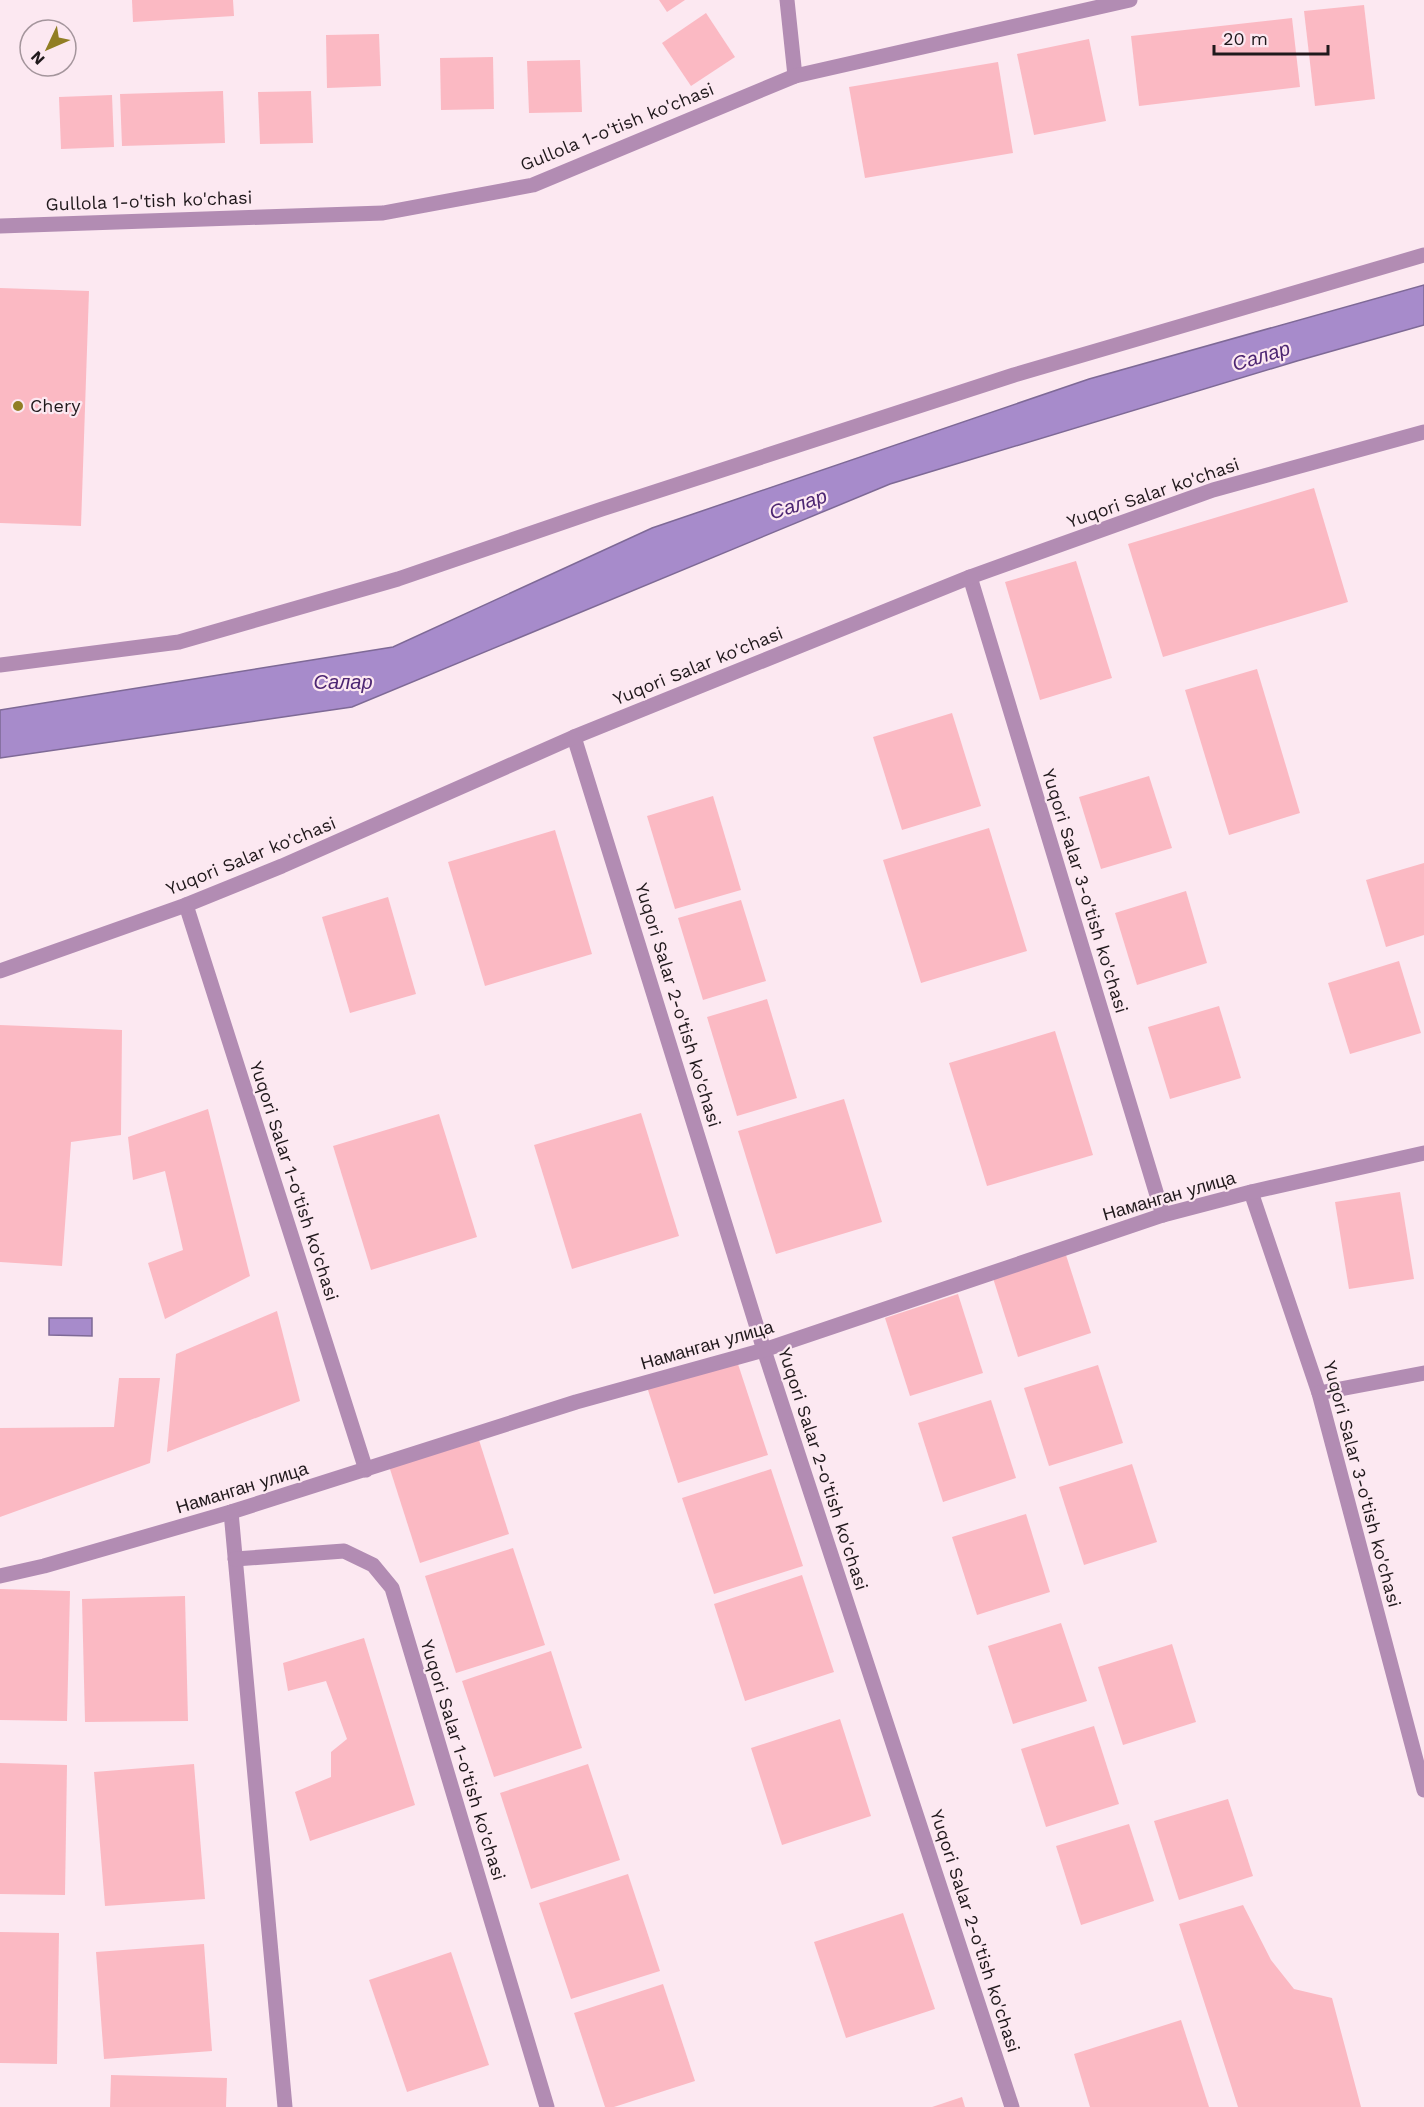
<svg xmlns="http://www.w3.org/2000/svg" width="1424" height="2107" viewBox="0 0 1424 2107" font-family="'Work Sans',sans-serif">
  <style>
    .water { fill: #a78bcb; stroke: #7e6996; stroke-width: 1.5 }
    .building { fill: #fbb9c3 }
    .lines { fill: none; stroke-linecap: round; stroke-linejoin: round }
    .minor { stroke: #b28cb3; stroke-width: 15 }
    .poi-dot { fill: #917e24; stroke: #fce8f1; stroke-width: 2 }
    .labels { text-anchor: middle; stroke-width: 4.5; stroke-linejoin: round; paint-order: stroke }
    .street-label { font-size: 18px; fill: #20191c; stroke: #fce8f1 }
    .poi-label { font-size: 18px; fill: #20191c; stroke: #fce8f1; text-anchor: start }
    .water-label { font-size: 20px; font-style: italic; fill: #4c2572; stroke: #fce8f1 }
  </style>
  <rect width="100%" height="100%" fill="#fce8f1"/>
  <g class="water">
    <polygon points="1424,285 1424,325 1297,361 890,484 352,707 0,758 0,710 393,647 652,528 1089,379"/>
    <polygon points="49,1318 92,1318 92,1336 49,1335"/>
  </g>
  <g class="building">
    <polygon points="132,0 233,0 234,16 133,22"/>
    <polygon points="659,0 685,0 667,12"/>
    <polygon points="1364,5 1375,99 1315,106 1304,11"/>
    <polygon points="706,13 735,57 691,86 662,43"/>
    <polygon points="1292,18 1300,87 1139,106 1131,36"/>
    <polygon points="379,34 381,86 327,88 326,35"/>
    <polygon points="1089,39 1106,121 1034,135 1017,54"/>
    <polygon points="493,57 494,109 441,110 440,58"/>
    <polygon points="580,60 582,112 529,113 527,61"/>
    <polygon points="998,62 1013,153 865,178 849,87"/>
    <polygon points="223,91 225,143 122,146 120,94"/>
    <polygon points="311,91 313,143 260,144 258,92"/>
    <polygon points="112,95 114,147 61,149 59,97"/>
    <polygon points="0,288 89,291 81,526 0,523"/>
    <polygon points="1314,488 1348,602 1163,657 1128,544"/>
    <polygon points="1076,561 1112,678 1040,700 1005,582"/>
    <polygon points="1257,669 1300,813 1229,835 1185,690"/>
    <polygon points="952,713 981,806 902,830 873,737"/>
    <polygon points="1149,776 1172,848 1101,869 1079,797"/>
    <polygon points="713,796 741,890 675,909 647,816"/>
    <polygon points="989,828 1027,951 921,983 883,860"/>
    <polygon points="555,830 592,954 485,986 448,862"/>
    <polygon points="1424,863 1424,935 1386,947 1366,880"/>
    <polygon points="1186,891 1207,963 1137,985 1115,913"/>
    <polygon points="388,897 416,994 350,1013 322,917"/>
    <polygon points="741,900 766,981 703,1000 678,918"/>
    <polygon points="1399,961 1421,1033 1350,1054 1328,983"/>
    <polygon points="767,999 797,1098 737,1116 707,1017"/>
    <polygon points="1219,1006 1241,1078 1170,1099 1148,1027"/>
    <polygon points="0,1025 122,1030 121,1135 71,1142 62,1266 0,1262"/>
    <polygon points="1055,1031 1093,1155 987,1186 949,1063"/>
    <polygon points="844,1099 882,1222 776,1254 738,1131"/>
    <polygon points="208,1109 250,1276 165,1319 148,1263 183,1250 165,1171 133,1180 128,1137"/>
    <polygon points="641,1113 679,1236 572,1269 534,1145"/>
    <polygon points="439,1114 477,1237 371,1270 333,1146"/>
    <polygon points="1400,1192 1414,1279 1349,1289 1335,1202"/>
    <polygon points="1066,1255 1091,1333 1018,1357 993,1278"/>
    <polygon points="958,1294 983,1373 910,1396 885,1318"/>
    <polygon points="277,1311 300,1401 167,1452 176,1354"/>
    <polygon points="736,1358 768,1455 678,1483 647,1387"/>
    <polygon points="1098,1365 1123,1443 1049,1466 1024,1388"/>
    <polygon points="119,1378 160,1378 150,1463 0,1517 0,1428 114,1427"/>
    <polygon points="991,1400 1016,1478 943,1502 918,1423"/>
    <polygon points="478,1437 509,1534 420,1563 389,1466"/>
    <polygon points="1132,1464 1157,1542 1084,1565 1059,1487"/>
    <polygon points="771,1469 803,1566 714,1594 682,1498"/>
    <polygon points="1026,1514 1050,1592 977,1615 952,1537"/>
    <polygon points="513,1548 545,1645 456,1673 425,1576"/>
    <polygon points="802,1575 834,1672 745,1701 714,1604"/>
    <polygon points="0,1589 70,1591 67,1721 0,1720"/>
    <polygon points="185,1596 188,1721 85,1722 82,1599"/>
    <polygon points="1061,1623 1087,1701 1013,1724 988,1646"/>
    <polygon points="364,1638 415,1805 310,1841 295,1792 331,1777 331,1752 347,1739 326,1681 288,1691 283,1663"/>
    <polygon points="1172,1644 1196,1722 1123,1745 1098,1667"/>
    <polygon points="551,1651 582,1748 494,1777 462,1681"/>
    <polygon points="840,1719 871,1816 782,1845 751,1748"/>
    <polygon points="1094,1726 1119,1804 1046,1827 1021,1749"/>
    <polygon points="0,1763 67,1765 65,1895 0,1894"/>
    <polygon points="194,1764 205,1899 105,1906 94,1772"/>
    <polygon points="588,1764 620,1860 531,1889 500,1793"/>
    <polygon points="1228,1799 1253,1876 1179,1900 1154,1821"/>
    <polygon points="1129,1824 1154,1901 1081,1925 1056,1846"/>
    <polygon points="628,1874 660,1971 571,1999 539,1903"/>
    <polygon points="1243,1905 1271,1960 1294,1989 1332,1998 1361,2107 1238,2107 1179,1924"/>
    <polygon points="903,1913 935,2009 846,2038 814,1942"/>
    <polygon points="0,1932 59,1933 57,2064 0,2063"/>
    <polygon points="204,1944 212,2051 104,2059 96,1952"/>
    <polygon points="451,1952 489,2065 407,2092 369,1980"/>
    <polygon points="663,1984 695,2081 614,2107 605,2107 574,2013"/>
    <polygon points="1181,2020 1209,2107 1090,2107 1074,2054"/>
    <polygon points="111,2075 227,2078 226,2107 110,2107"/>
    <polygon points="962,2097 965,2107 932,2107"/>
  </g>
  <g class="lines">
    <g class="minor">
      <polyline points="787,0 795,76"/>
      <polyline points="0,226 383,213 533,185 795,76 1130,0"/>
      <polyline points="970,577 1163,1215"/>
      <polyline points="0,665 179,642 398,579 602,509 1014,375 1424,255"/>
      <polyline points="574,737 764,1350 1012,2107"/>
      <polyline points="186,905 366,1470"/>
      <polyline points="0,971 186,905 282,866 574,737 970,577 1213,490 1424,432"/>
      <polyline points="1251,1192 1319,1393 1424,1790"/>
      <polyline points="1319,1393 1424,1373"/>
      <polyline points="231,1512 285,2107"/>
      <polyline points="235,1559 344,1551 373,1565 392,1588 547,2107"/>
      <polyline points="0,1576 44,1566 231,1512 576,1402 764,1350 1163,1215 1251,1192 1424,1153"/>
    </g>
  </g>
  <circle class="poi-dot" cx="18" cy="406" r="6"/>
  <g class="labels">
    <g class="street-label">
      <text transform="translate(617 127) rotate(-22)" y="6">Gullola 1-o'tish ko'chasi</text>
      <text transform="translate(149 201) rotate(-2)" y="6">Gullola 1-o'tish ko'chasi</text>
      <text transform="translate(1153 493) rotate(-19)" y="6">Yuqori Salar ko'chasi</text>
      <text transform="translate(698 666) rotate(-22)" y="6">Yuqori Salar ko'chasi</text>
      <text transform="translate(251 856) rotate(-22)" y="6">Yuqori Salar ko'chasi</text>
      <text transform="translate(1085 891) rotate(73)" y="6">Yuqori Salar 3-o'tish ko'chasi</text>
      <text transform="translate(678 1005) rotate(73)" y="6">Yuqori Salar 2-o'tish ko'chasi</text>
      <text transform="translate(294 1181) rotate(72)" y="6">Yuqori Salar 1-o'tish ko'chasi</text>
      <text transform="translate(1169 1196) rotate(-16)" y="6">Наманган улица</text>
      <text transform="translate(707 1345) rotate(-16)" y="6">Наманган улица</text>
      <text transform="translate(823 1469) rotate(72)" y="6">Yuqori Salar 2-o'tish ko'chasi</text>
      <text transform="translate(1362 1484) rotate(75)" y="6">Yuqori Salar 3-o'tish ko'chasi</text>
      <text transform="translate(242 1488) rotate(-17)" y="6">Наманган улица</text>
      <text transform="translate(463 1760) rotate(73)" y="6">Yuqori Salar 1-o'tish ko'chasi</text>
      <text transform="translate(975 1931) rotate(72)" y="6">Yuqori Salar 2-o'tish ko'chasi</text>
    </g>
    <g class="poi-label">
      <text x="30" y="412">Chery</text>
    </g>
    <g class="water-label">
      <text transform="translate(1261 356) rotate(-17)" y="7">Салар</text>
      <text transform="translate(798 504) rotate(-18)" y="7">Салар</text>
      <text x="343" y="689">Салар</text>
    </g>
  </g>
  <g transform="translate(48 48) rotate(226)"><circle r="28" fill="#fce8f1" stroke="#a4959c" stroke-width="1.5"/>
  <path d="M0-4.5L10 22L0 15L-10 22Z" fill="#917e24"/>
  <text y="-9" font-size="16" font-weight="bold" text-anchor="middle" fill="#20191c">N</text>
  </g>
  <path d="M1214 45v9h114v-9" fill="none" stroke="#20191c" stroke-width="3"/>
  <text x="1223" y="45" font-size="18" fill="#20191c" stroke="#fce8f1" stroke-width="4.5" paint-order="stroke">20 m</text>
</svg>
